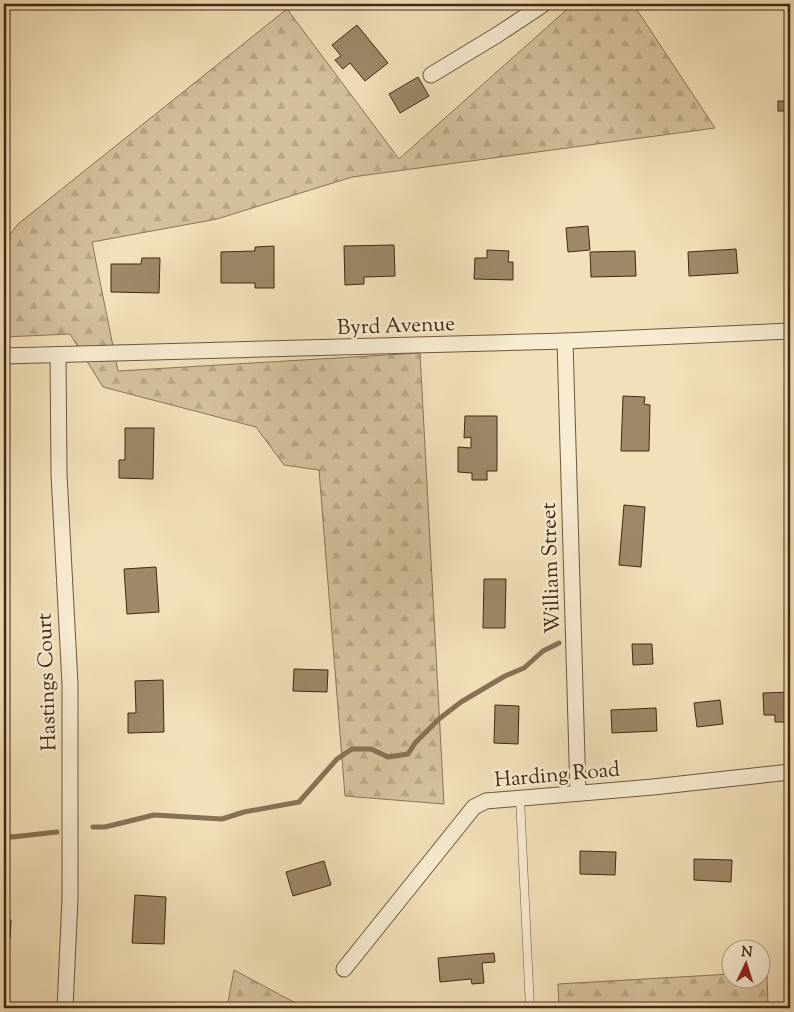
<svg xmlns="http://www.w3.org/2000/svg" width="794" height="1012" viewBox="0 0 794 1012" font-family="'Sorts Mill Goudy',serif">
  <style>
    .forest { fill: url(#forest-firs); stroke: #8b7457 }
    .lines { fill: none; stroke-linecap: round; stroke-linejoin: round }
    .stream { stroke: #887154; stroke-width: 5 }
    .building { fill: #9e8868; stroke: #422812 }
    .service-casing { stroke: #6e563c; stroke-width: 9 }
    .minor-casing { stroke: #6e563c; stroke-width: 17 }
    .service { stroke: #f7ebd1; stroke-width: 8 }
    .minor { stroke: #f7ebd1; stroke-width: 15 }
    .labels { text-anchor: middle; stroke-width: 5; stroke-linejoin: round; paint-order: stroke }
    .street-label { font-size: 21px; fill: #422812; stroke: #f7ebd1 }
  </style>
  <defs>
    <pattern id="forest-firs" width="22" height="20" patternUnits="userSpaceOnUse" patternTransform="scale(1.25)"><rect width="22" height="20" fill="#d4c19c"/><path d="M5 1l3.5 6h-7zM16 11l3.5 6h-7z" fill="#b7a685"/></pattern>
  </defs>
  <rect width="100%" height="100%" fill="#f2e0b8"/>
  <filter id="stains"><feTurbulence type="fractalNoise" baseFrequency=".004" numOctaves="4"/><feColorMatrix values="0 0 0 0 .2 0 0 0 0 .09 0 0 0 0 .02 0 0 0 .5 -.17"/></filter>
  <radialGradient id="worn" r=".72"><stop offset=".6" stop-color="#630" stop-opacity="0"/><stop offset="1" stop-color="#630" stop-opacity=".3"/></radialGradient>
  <g class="forest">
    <polygon points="573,4 633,4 715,128 352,177 217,219 92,242 118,371 420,353 444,804 345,796 319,470 284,465 256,427 103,387 70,334 4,337 4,242 18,224 287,9 399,159"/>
    <polygon points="234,970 305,1008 227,1008"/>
    <polygon points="767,972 768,1008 559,1008 558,984 731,974 732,980 762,980 762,973"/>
  </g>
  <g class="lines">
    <g class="stream">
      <polyline points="93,827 105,827 154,815 222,819 244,812 299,802 337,759 352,749 371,749 388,757 408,754 415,743 439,719 461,702 505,676 524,668 543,651 559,643"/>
      <polyline points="4,835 12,837 57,832"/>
    </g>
  </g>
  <g class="building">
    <polygon points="357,25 388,63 365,81 350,63 343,69 335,60 341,56 332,45"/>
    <polygon points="418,77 429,96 400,113 389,94"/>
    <rect x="778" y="101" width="12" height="10"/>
    <polygon points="588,226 590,250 568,252 566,228"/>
    <polygon points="394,245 395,276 364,277 364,284 345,285 344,246"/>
    <polygon points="274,246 274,288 255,288 255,283 221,283 221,252 255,251 255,247"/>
    <polygon points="736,249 738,273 689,276 688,252"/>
    <polygon points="487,250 509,251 508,262 513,262 513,280 474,279 475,258 487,258"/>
    <polygon points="635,251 636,276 591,277 590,252"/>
    <polygon points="142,258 160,258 159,293 111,292 111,264 141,264"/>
    <polygon points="623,396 645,397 644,404 650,405 649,451 621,451"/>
    <polygon points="465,416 497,416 497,471 487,471 487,480 472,480 472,473 458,472 458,447 471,448 471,437 464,438"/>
    <polygon points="125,428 154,428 153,479 119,478 119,460 125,460"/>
    <polygon points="624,505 645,507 641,567 619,565"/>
    <polygon points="156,567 159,612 127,614 124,569"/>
    <polygon points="484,579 506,579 505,628 483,628"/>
    <polygon points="632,644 652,644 653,664 633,665"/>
    <polygon points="294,669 328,670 327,692 293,691"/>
    <polygon points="163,680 164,732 128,733 128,713 136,713 135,681"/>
    <polygon points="790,692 790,722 775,722 775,715 764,715 763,693"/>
    <polygon points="720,700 723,724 697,727 694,703"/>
    <polygon points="495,705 519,706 518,744 494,743"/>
    <polygon points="656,708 657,731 612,733 611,710"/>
    <rect x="4" y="734" width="3" height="46"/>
    <polygon points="580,851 616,852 615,875 580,874"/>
    <polygon points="694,859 732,860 731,882 694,880"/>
    <polygon points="324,861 331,885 293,896 286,872"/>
    <polygon points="135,895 166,897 164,944 132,943"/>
    <polygon points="4,920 11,920 10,939 4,939 4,956"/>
    <polygon points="494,953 495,962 482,963 484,983 472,984 471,979 440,982 438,958"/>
  </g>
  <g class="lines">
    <defs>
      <polyline id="service" points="520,798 530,1008"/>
      <g id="minor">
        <polyline points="431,75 497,35 544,4"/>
        <polyline points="565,341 578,793"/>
        <polyline points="58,355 59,474 70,684 70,899 65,1008"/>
        <polyline points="4,356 565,341 790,331"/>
        <polyline points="344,969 474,807 486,801 653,787 790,772"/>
      </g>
    </defs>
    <use href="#service" class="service-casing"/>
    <use href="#minor" class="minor-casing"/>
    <use href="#service" class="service"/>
    <use href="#minor" class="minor"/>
  </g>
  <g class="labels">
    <g class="street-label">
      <text transform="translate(396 325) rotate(-2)" y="7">Byrd Avenue</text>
      <text transform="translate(550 568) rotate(-92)" y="7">William Street</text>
      <text transform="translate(46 682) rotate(-92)" y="7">Hastings Court</text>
      <text transform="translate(557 774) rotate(-5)" y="7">Harding Road</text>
    </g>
  </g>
  <rect width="794" height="1012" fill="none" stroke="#f2e0b8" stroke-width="20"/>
  <rect x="5" y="5" width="784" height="1002" fill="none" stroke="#422812" stroke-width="2.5"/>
  <rect x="10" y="10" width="774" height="992" fill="none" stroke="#422812"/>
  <g transform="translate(746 964) rotate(4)"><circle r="24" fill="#f7ebd1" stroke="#af9d85"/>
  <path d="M0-4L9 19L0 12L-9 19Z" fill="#8f2418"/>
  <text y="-8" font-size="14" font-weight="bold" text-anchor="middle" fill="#422812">N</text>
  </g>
  <rect width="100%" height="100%" filter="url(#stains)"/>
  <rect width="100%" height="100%" fill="url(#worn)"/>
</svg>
